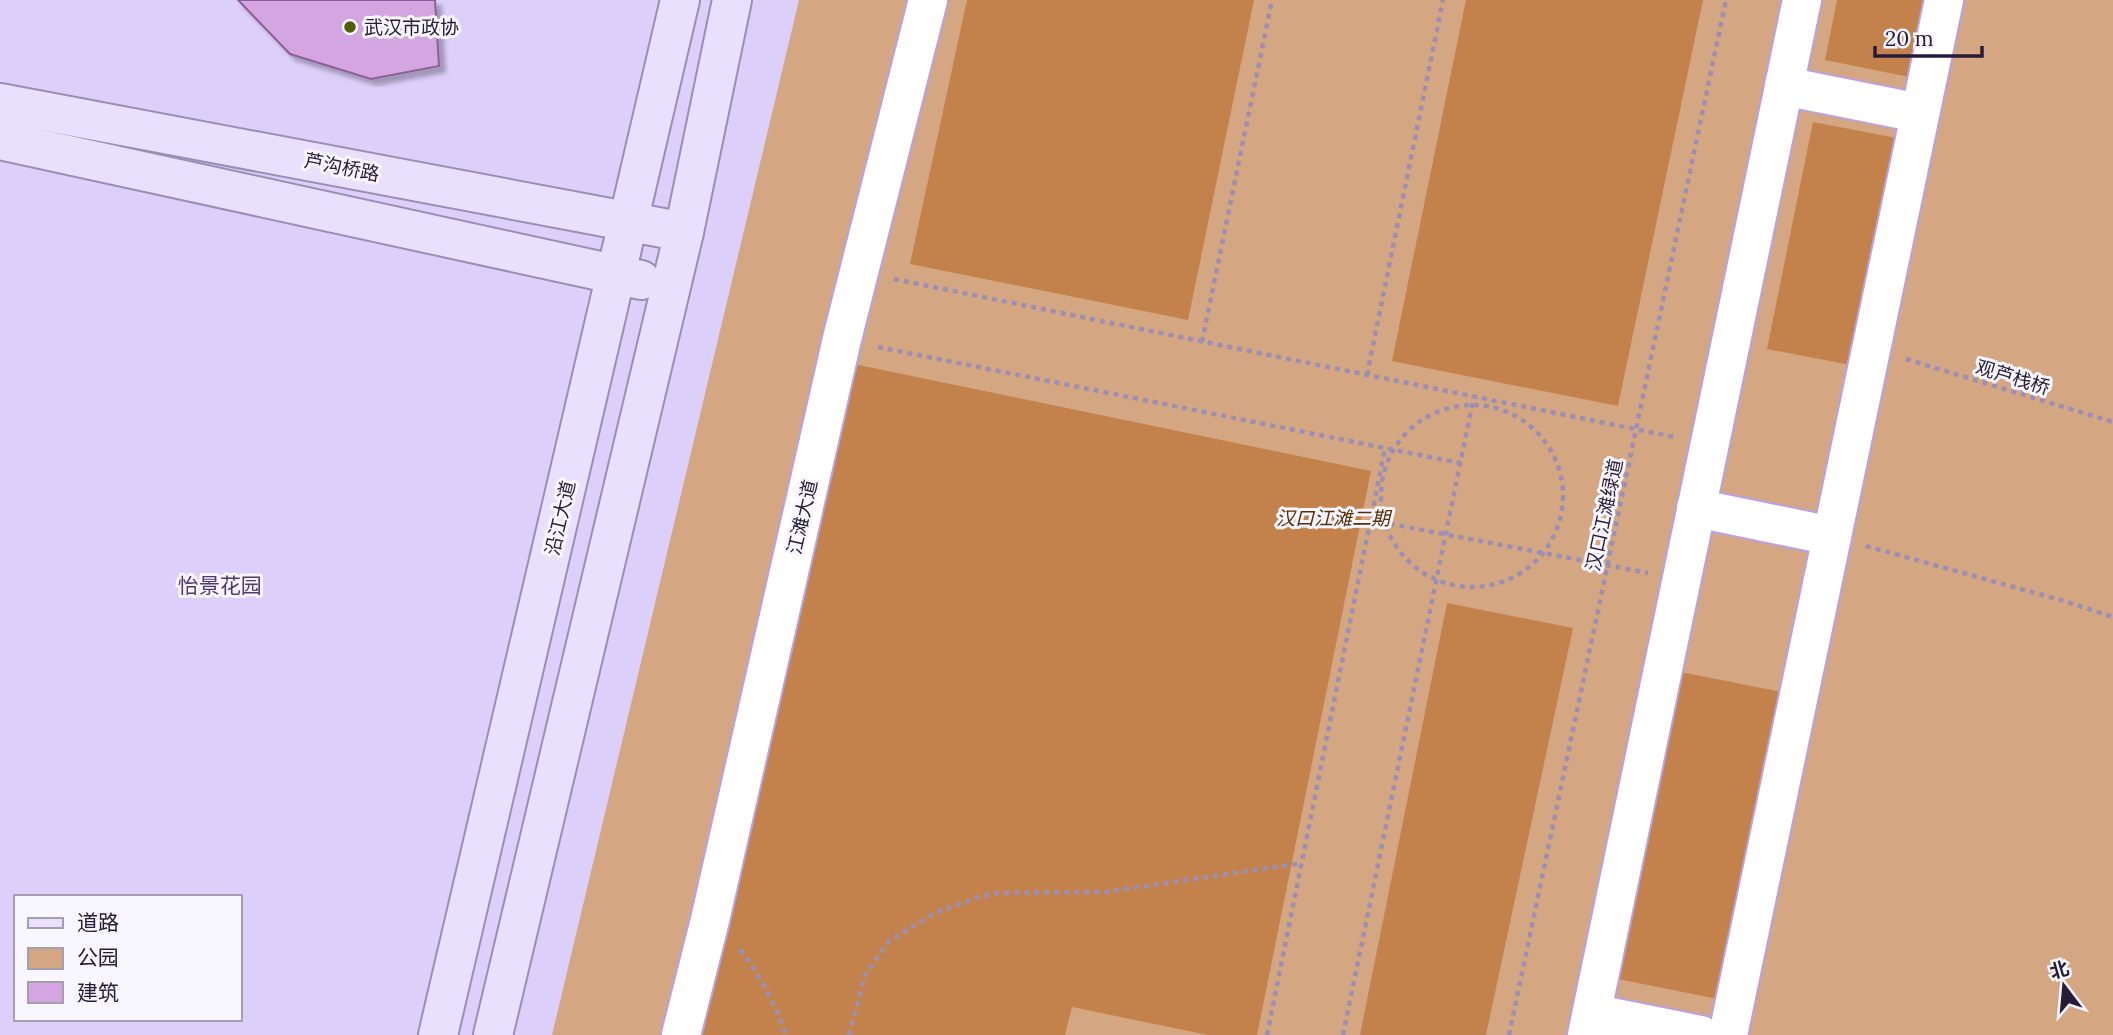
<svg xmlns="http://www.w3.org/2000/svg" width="2113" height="1035" viewBox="0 0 2113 1035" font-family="Lora,'Noto Sans SC',serif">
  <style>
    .green { fill: #d5a682 }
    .forest { fill: #c3824c }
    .building { fill: #d5a5e2; stroke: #8b5e97; stroke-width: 2; filter: url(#shadow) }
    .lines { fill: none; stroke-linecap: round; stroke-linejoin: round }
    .minor-casing { stroke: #b8a1e6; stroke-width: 42 }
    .major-casing { stroke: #9b8eb6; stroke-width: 42 }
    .path { stroke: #9b8fb4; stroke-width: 4.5; stroke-dasharray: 5 5; stroke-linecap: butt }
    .minor { stroke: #fff; stroke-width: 38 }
    .major { stroke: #e9e0fd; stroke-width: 38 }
    .poi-dot { fill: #505e00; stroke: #f8f6fe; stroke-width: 2.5 }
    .labels { text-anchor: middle; stroke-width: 6; stroke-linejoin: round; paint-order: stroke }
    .poi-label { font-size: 19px; fill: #261c37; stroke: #f8f6fe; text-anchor: start }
    .street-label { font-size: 19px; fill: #261c37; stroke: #f8f6fe }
    .park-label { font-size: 19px; font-style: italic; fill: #592e01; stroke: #f8f6fe }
    .neighbourhood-label { font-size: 21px; fill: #4f3874; stroke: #f8f6fe }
  </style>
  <defs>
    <filter id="shadow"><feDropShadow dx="6" dy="6" stdDeviation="2" flood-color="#0004"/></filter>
  </defs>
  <rect width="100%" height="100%" fill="#dccffa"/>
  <polygon class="green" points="799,0 2113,0 2113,1035 552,1035"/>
  <g class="forest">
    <polygon points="967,0 1254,0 1188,320 910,264"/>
    <polygon points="1466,0 1703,0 1618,406 1392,361"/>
    <polygon points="1837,0 1935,0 1919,79 1825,60"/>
    <polygon points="1813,122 1907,140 1861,367 1767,349"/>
    <polygon points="849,363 1371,471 1257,1035 1208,1035 1072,1007 1065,1035 695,1035"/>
    <polygon points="1447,603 1573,628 1486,1035 1360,1035"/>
    <polygon points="1681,672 1786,693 1723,1000 1618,979"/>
  </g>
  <polygon class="building" points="238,0 435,0 439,66 371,79 290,54"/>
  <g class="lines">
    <defs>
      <g id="minor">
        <polyline points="1784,86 1919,113"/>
        <polyline points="1696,508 1832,536"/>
        <polyline points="1592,1013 1701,1035"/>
        <polyline points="681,1035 710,920 842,339 928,0"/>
        <polyline points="1587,1035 1802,0"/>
        <polyline points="1728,1035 1944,0"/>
      </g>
      <g id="major">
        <polyline points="0,103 684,232"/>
        <polyline points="0,140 641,280"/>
        <polyline points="438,1035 680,0"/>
        <polyline points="493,1035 684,232 732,0"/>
      </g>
    </defs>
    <use href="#minor" class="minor-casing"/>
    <use href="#major" class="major-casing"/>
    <g class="path">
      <polyline points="894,279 1674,437"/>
      <polyline points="1202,342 1272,0"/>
      <polyline points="878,347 1460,463"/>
      <polyline points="1906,359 2113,422"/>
      <polyline points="1367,375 1443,0"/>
      <circle cx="1472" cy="496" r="91"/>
      <polyline points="1370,520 1648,573"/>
      <polyline points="1866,546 2064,601 2113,617"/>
      <path d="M740,950C761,976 775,1004 786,1035"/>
      <polyline points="849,1035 865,975 889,941 935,913 957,905 978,897 998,893 1106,892 1302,863"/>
      <polyline points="1267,1035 1385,448"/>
      <polyline points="1343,1035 1474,396"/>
      <polyline points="1509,1035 1726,0"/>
    </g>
    <use href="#minor" class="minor"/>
    <use href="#major" class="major"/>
  </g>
  <circle class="poi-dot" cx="350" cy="27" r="7"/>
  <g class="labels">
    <g class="poi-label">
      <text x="364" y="34">武汉市政协</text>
    </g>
    <g class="street-label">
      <text transform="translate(342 167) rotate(11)" y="7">芦沟桥路</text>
      <text transform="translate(2013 377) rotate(17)" y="7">观芦栈桥</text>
      <text transform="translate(1604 515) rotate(-78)" y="7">汉口江滩绿道</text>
      <text transform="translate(802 517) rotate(-77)" y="7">江滩大道</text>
      <text transform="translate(560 518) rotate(-77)" y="7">沿江大道</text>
    </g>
    <g class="park-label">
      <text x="1333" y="525">汉口江滩二期</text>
    </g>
    <g class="neighbourhood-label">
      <text x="220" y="593">怡景花园</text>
    </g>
  </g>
  <rect x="14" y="895" width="228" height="126" fill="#f8f6fe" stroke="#a49fae" stroke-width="2"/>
  <rect x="28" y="918" width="35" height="10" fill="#e9e0fd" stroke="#a49fae" stroke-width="2"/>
  <text x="77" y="930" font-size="21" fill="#261c37">道路</text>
  <rect x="28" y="948" width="35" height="21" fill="#d5a682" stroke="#a49fae" stroke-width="2"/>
  <text x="77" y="965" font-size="21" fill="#261c37">公园</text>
  <rect x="28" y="982" width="35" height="21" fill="#d5a5e2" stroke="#a49fae" stroke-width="2"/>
  <text x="77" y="1000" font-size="21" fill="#261c37">建筑</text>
  <g transform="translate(2064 986) rotate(344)" stroke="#f8f6fe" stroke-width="5" paint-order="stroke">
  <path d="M0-5L12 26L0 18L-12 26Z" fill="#261c37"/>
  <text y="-10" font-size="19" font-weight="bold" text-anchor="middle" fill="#261c37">北</text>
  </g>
  <path d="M1875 46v10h107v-10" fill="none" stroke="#261c37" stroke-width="3.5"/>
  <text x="1885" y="46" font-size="21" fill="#261c37" stroke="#f8f6fe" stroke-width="5" paint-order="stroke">20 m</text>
</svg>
